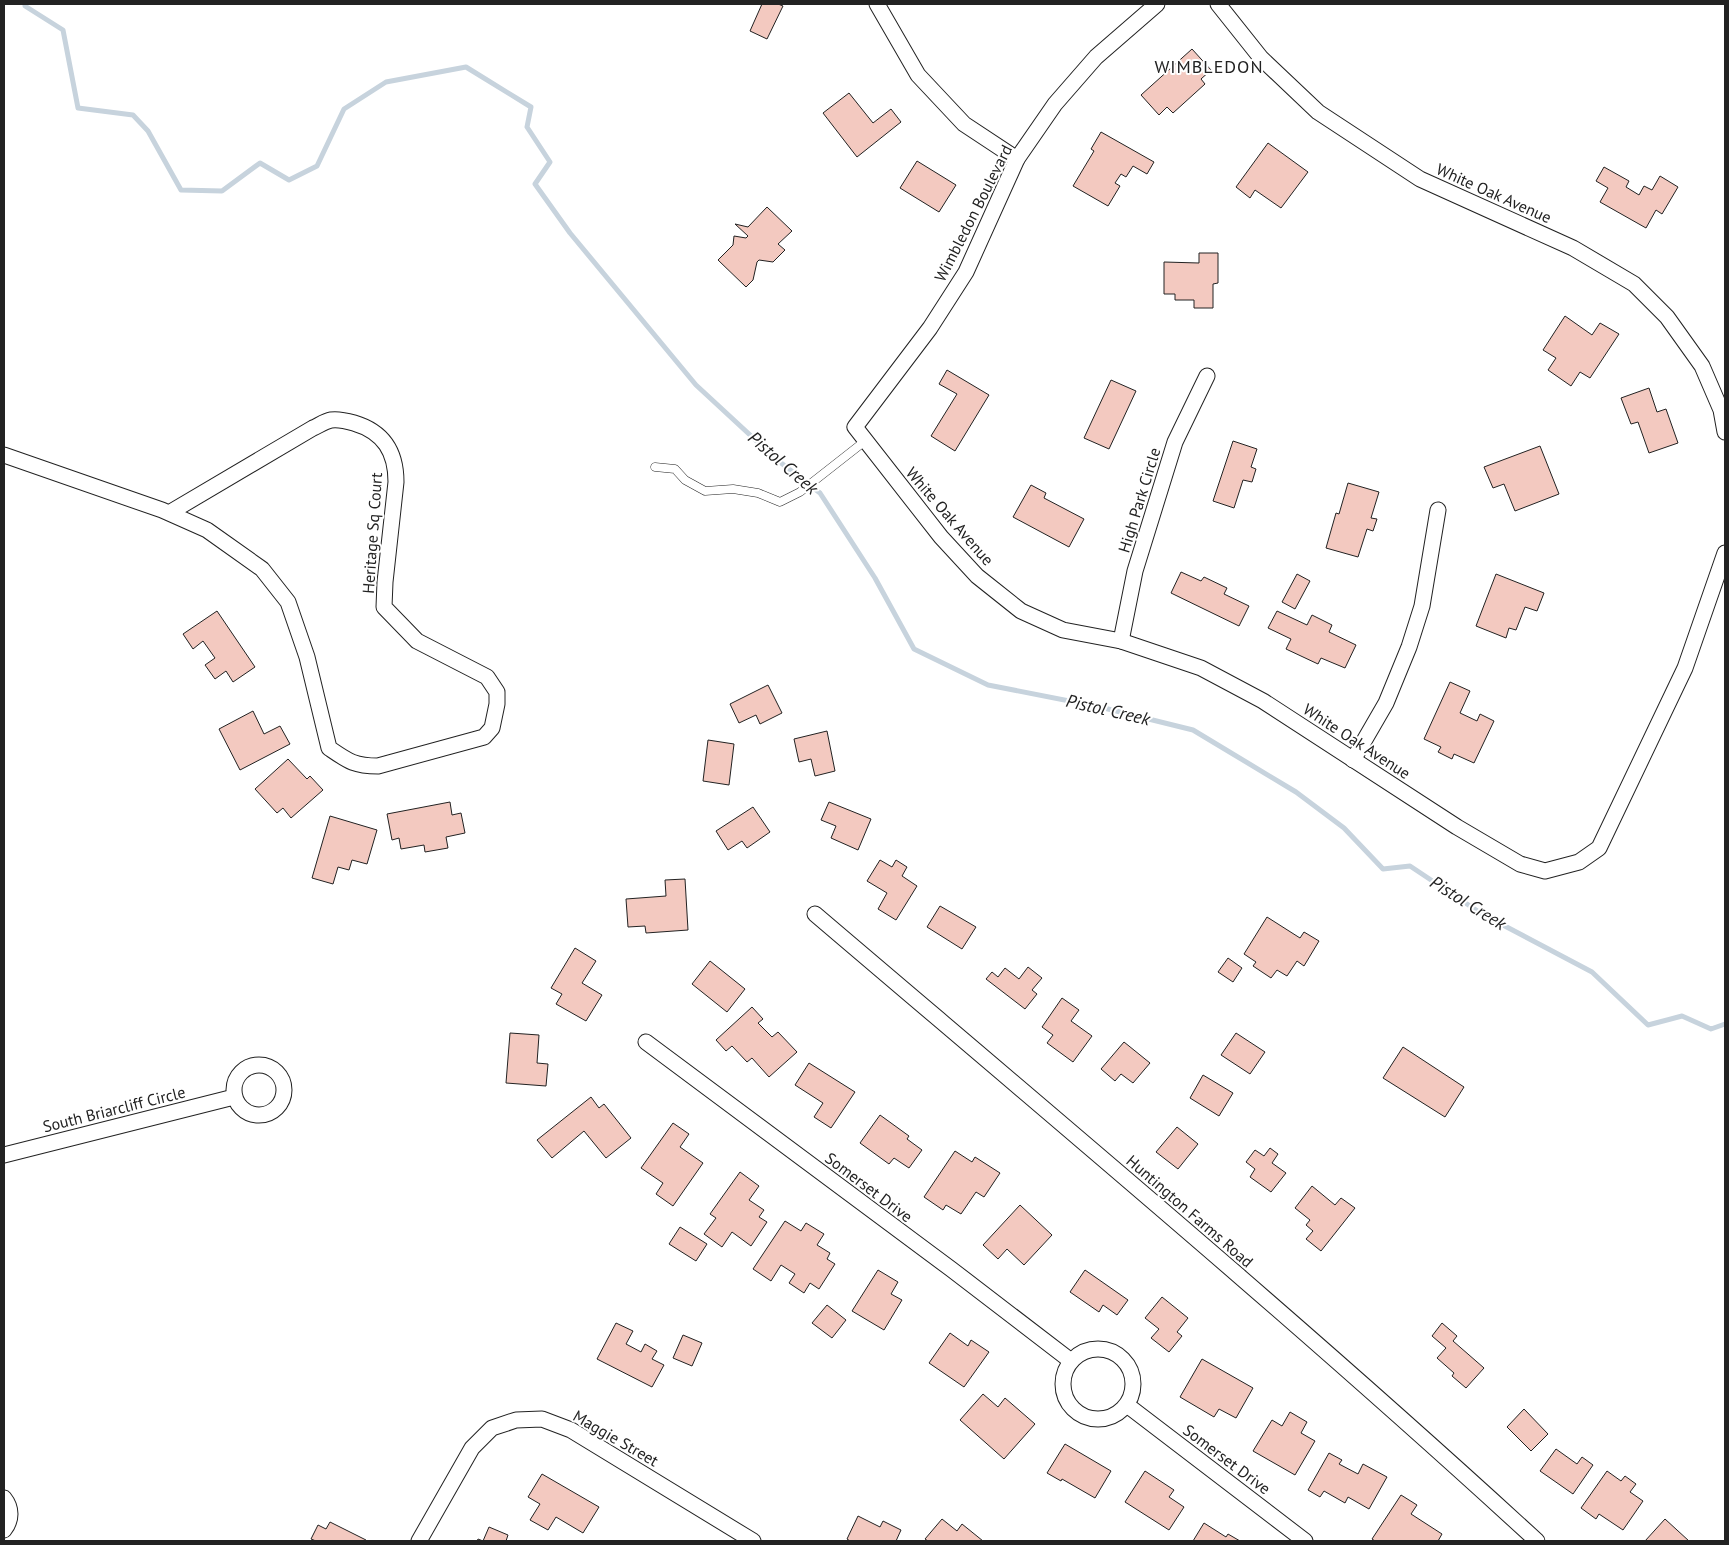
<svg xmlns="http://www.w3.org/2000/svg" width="1729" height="1545" viewBox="0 0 1729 1545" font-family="'PT Sans',sans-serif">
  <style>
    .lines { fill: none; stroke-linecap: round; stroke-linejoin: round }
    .stream { stroke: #c7d3dd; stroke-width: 5 }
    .building { fill: #f3c9c0; stroke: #222 }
    .service-casing { stroke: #222; stroke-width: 9 }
    .minor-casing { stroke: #222; stroke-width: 17 }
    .service { stroke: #fff; stroke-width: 8 }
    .minor { stroke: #fff; stroke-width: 15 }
    .labels { text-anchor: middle; stroke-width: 4; stroke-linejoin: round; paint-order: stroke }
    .street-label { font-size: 16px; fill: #222; stroke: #fff }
    .neighbourhood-label { font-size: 18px; letter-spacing: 1px; fill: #222; stroke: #fff }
    .water-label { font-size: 18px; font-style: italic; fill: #222; stroke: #fff }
  </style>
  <rect width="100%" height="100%" fill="#fff"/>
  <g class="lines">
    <polyline class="stream" points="25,4 25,6 63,30 78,108 133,115 148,131 181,190 222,191 260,163 289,180 317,166 344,109 386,82 466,67 531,107 527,127 550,162 535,184 570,233 696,385 776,459 820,493 875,578 914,649 988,685 1100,707 1193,730 1296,792 1344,828 1383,869 1410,866 1482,914 1592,972 1648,1025 1682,1016 1711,1029 1725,1024"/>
  </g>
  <g class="building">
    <polygon points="762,4 778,4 783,6 767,39 750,31"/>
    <polygon points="1192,49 1211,70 1201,79 1205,84 1173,113 1167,107 1159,115 1141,95"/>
    <polygon points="849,93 873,123 891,109 901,122 857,157 823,113"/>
    <polygon points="1101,132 1154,162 1147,174 1133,166 1126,177 1121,174 1115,183 1120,186 1108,206 1073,186 1094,151 1091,149"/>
    <polygon points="1268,143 1308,172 1281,208 1255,190 1250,198 1236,187"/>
    <polygon points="917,161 956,185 939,212 900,188"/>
    <polygon points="1604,167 1629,181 1626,187 1639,195 1644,186 1652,190 1660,176 1678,187 1662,214 1656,210 1646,228 1600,202 1608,188 1596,181"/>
    <polygon points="767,207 792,231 778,244 785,250 773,262 759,260 757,262 753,280 746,287 718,260 733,245 734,236 746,238 748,236 735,224 748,227"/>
    <polygon points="1199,253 1218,253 1218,283 1213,284 1213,308 1194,308 1194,300 1175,300 1175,294 1164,294 1164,262 1199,263"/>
    <polygon points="1565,316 1592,335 1600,323 1619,334 1590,378 1580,372 1571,386 1548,370 1556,358 1543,350"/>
    <polygon points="947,370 989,395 955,451 931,436 957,394 939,384"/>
    <polygon points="1111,380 1136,391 1109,449 1084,438"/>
    <polygon points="1649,388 1657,412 1666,409 1678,443 1649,453 1638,422 1631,424 1621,398"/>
    <polygon points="1233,441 1257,449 1251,467 1256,469 1252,482 1243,480 1234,508 1213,501"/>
    <polygon points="1540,446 1559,494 1515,511 1504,484 1493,488 1484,467"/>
    <polygon points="1348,483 1379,492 1371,518 1377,519 1373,531 1367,529 1358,557 1326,548 1336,513 1339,514"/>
    <polygon points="1031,485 1046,493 1044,498 1084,519 1069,547 1013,517"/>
    <polygon points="1181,572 1201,581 1204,577 1227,588 1224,594 1249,606 1239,626 1171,593"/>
    <polygon points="1297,574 1310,581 1295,609 1282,602"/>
    <polygon points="1496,574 1544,593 1537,611 1525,607 1516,630 1509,628 1506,638 1476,626"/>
    <polygon points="217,611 255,667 233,682 226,671 215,679 205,665 215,658 203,641 193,649 183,634"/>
    <polygon points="1277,611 1307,625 1312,615 1332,625 1329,632 1356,645 1345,668 1321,658 1318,664 1286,649 1291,639 1268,628"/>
    <polygon points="1450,682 1470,691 1460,713 1477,721 1480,714 1494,721 1474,763 1454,754 1452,759 1438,752 1441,747 1424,739"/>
    <polygon points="768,685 782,713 760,724 756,715 739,723 730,704"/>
    <polygon points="253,711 264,734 280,726 290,744 240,770 219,729"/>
    <polygon points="827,731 835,771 815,776 811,759 799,762 794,739"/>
    <polygon points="708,740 734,744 729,785 703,781"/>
    <polygon points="288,759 307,779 310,776 323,790 291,818 283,808 277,813 255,789"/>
    <polygon points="450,802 452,815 461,813 465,833 446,837 448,848 425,852 424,845 401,849 399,838 392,840 387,814"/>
    <polygon points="829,802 871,819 858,850 831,838 836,826 821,820"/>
    <polygon points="753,807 770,832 747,848 742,841 728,850 716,831"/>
    <polygon points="330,816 377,830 367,864 352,860 349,870 338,867 333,884 312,878"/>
    <polygon points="880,860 892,867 896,860 907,867 902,876 917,886 896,920 878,909 887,893 867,881"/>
    <polygon points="685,879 688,930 646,933 645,926 628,927 626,899 666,896 665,880"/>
    <polygon points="940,906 976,927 962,949 927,927"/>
    <polygon points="1267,917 1300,938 1304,932 1319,941 1304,966 1297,961 1287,976 1277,970 1271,978 1253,966 1256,962 1244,954"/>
    <polygon points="575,948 596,961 582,983 602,995 586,1021 556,1004 562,994 551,988"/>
    <polygon points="1228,958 1242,968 1233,982 1218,972"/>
    <polygon points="710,961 745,989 727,1012 692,984"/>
    <polygon points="1028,967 1042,978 1032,990 1037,994 1025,1009 986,979 992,972 998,977 1005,968 1019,979"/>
    <polygon points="1062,998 1079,1010 1071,1021 1092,1036 1073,1062 1047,1043 1053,1035 1042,1027"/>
    <polygon points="752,1007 763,1019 758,1023 772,1037 778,1032 797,1052 769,1077 752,1058 747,1062 732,1046 726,1051 716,1040"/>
    <polygon points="510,1033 539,1035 537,1063 548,1064 546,1086 506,1083"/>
    <polygon points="1236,1033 1265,1052 1250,1074 1221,1055"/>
    <polygon points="1124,1042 1150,1063 1133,1083 1121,1074 1115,1081 1101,1069"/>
    <polygon points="1403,1047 1464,1087 1445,1117 1383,1078"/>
    <polygon points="809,1063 855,1092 831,1128 814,1117 823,1103 795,1085"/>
    <polygon points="1203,1075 1233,1093 1219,1116 1190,1098"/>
    <polygon points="591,1097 599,1108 604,1104 631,1138 606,1158 584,1131 552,1158 537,1140"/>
    <polygon points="880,1115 909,1136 907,1139 922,1150 909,1168 894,1158 889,1164 860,1143"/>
    <polygon points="673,1123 689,1134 680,1147 703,1163 673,1206 656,1194 663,1183 641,1168"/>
    <polygon points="1177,1127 1198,1144 1178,1169 1156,1152"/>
    <polygon points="1270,1148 1278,1154 1272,1163 1286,1173 1271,1192 1250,1177 1255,1169 1246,1162 1255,1150 1264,1156"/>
    <polygon points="955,1151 972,1162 975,1157 1000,1173 984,1197 976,1192 961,1214 946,1205 943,1210 924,1197"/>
    <polygon points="740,1172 759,1186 749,1200 764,1210 759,1217 767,1222 751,1246 732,1232 722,1247 704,1234 716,1218 710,1214"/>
    <polygon points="1312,1186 1335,1205 1341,1198 1355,1208 1321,1251 1306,1239 1313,1231 1306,1225 1310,1220 1295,1208"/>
    <polygon points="1020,1205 1052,1235 1024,1265 1007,1249 998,1259 983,1245"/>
    <polygon points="785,1221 801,1231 806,1223 824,1234 817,1245 830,1253 827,1259 835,1264 819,1289 810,1283 804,1293 789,1283 795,1274 781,1265 771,1281 753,1269"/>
    <polygon points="680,1227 707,1244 696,1261 669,1244"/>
    <polygon points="878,1270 898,1282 891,1294 902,1300 884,1330 852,1311"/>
    <polygon points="1085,1270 1128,1300 1117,1315 1103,1305 1099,1312 1070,1292"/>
    <polygon points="1162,1297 1188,1318 1177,1332 1182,1336 1169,1352 1151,1338 1159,1329 1145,1318"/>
    <polygon points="827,1305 846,1320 832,1338 812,1323"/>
    <polygon points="616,1323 633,1331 626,1344 641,1352 645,1344 657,1351 652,1359 664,1365 652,1387 597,1359"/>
    <polygon points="1442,1323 1457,1336 1453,1341 1484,1368 1466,1388 1452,1376 1454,1373 1437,1358 1446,1348 1432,1336"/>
    <polygon points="950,1333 968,1346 971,1340 989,1352 964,1387 929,1363"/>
    <polygon points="683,1335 702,1343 692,1366 673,1358"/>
    <polygon points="1202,1359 1253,1388 1236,1418 1219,1409 1214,1417 1180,1397"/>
    <polygon points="983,1394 998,1407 1005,1398 1035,1424 1004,1459 960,1420"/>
    <polygon points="1524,1409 1548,1434 1531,1451 1507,1427"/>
    <polygon points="1290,1412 1307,1422 1301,1433 1315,1441 1295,1475 1253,1451 1272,1420 1282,1426"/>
    <polygon points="1065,1444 1111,1471 1095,1498 1062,1479 1061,1481 1047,1473"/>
    <polygon points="1556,1449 1577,1464 1582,1457 1593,1465 1573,1494 1540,1471"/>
    <polygon points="1329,1453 1342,1460 1339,1464 1358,1474 1363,1464 1387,1477 1369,1509 1348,1497 1345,1503 1324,1491 1320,1497 1308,1490"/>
    <polygon points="1145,1471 1174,1490 1169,1497 1184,1507 1169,1530 1125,1502"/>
    <polygon points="1607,1471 1621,1481 1625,1476 1636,1484 1630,1492 1643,1501 1623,1530 1599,1514 1596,1519 1581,1508"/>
    <polygon points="542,1474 599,1507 583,1533 556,1517 548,1530 530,1520 540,1504 528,1497"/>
    <polygon points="1401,1495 1417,1505 1411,1514 1442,1534 1438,1541 1375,1541 1372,1539"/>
    <polygon points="858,1516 880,1527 883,1521 901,1530 896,1541 850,1541 847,1539"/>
    <polygon points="942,1519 957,1531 962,1524 983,1541 928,1541 925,1539"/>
    <polygon points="1665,1519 1689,1541 1645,1541"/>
    <polygon points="330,1522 366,1540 366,1541 316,1541 311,1539 318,1525 326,1529"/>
    <polygon points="1204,1523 1226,1537 1228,1534 1240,1541 1193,1541"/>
    <polygon points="489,1527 508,1535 506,1541 477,1541 478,1539 483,1541"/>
  </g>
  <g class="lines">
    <defs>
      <polyline id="service" points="655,467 675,469 685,480 705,491 733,489 758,493 780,502 800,492 865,441"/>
      <g id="minor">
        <polyline points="877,4 918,75 964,124 1017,159"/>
        <polyline points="1157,4 1096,57 1055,104 1017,159 966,272 930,328 855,427 941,537 977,576 1021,611 1063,630 1121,641 1201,668 1263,701 1457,827 1520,864 1545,871 1579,862 1599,848 1685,668 1725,553"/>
        <polyline points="1218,4 1261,58 1318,112 1420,179 1573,248 1634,284 1667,317 1702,366 1721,410 1725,432"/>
        <path d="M4,455L162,510L207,530L262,569L288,602L307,657L329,748C348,761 354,766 378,766L484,737L492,728L497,704V692L487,677L417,641L384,607L385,582L396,482C396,452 384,432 354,423C347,421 338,419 331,420C325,421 318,426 313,428L169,513"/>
        <polyline points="1121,641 1135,571 1175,442 1207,376"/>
        <polyline points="1353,760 1386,703 1409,647 1422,606 1438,510"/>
        <path d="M815,914C1058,1121 1302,1325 1537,1541"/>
        <polyline points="646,1042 951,1269 1071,1361"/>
        <circle cx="259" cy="1090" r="25"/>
        <polyline points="4,1155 234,1097"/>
        <circle cx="1098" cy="1384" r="35"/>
        <polyline points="1127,1405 1305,1541"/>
        <path d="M4,1498C12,1508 12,1520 4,1530"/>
        <polyline points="419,1541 472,1448 492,1428 516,1420 542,1419 571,1430 753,1541"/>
      </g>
    </defs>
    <use href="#service" class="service-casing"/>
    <use href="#minor" class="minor-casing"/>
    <use href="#service" class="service"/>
    <use href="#minor" class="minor"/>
  </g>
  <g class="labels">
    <g class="street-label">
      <text transform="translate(1494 193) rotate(24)" y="6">White Oak Avenue</text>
      <text transform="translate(973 213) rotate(-63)" y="6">Wimbledon Boulevard</text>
      <text transform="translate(1139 500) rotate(-73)" y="6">High Park Circle</text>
      <text transform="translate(950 516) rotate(49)" y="6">White Oak Avenue</text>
      <text transform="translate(372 533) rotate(-86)" y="6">Heritage Sq Court</text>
      <text transform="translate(1357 741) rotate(33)" y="6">White Oak Avenue</text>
      <text transform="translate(114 1109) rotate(-14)" y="6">South Briarcliff Circle</text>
      <text transform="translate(869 1187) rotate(37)" y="6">Somerset Drive</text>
      <text transform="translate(1190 1211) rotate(41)" y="6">Huntington Farms Road</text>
      <text transform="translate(616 1438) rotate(30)" y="6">Maggie Street</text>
      <text transform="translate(1227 1459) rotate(37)" y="6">Somerset Drive</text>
    </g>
    <g class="neighbourhood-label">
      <text x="1209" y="73">WIMBLEDON</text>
    </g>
    <g class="water-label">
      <text transform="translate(783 463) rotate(41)" y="6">Pistol Creek</text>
      <text transform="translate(1108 710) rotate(13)" y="6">Pistol Creek</text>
      <text transform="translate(1468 903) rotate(32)" y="6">Pistol Creek</text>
    </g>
  </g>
  <rect width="1729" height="1545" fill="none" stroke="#222222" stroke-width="10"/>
</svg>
